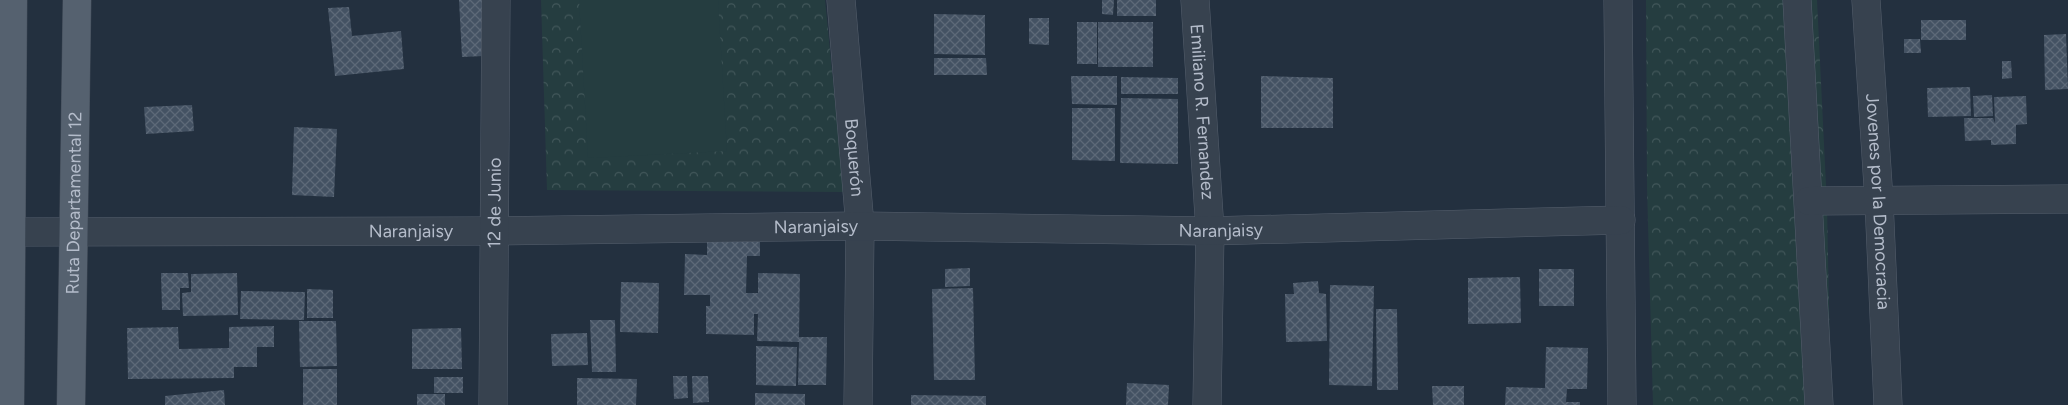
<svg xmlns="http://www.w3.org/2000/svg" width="2068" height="405" viewBox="0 0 2068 405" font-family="Figtree,sans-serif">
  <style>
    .park { fill: url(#park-crowns) }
    .pitch { fill: #253d40 }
    .building { fill: url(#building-cross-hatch) }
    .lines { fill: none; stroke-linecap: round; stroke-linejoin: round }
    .minor-casing { stroke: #555f6d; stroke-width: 29 }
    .major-casing { stroke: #414b58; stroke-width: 29 }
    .minor { stroke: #37424f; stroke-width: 28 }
    .major { stroke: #55616f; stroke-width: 28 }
    .labels { text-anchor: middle; stroke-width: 4; stroke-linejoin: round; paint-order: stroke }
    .street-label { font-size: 18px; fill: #b4bcca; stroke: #1c2734 }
  </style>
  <defs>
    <pattern id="park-crowns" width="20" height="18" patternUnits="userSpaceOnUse" patternTransform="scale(1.25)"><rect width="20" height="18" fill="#253d40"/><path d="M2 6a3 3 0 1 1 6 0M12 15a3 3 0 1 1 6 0" fill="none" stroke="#42575a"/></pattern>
    <pattern id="building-cross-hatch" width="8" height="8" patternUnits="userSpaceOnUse" patternTransform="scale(1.25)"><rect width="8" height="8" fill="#445263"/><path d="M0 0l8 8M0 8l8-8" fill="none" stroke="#5d6978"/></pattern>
  </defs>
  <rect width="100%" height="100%" fill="#23303f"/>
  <g class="park">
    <polygon points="541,0 825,0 844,192 547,190"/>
    <polygon points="1646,0 1817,0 1827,206 1831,405 1653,405 1647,187"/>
  </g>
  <polygon class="pitch" points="579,0 718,0 727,151 588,158"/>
  <g class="building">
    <polygon points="459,0 482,0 484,56 462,57"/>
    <polygon points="1102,0 1114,0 1113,15 1102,14"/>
    <rect x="1117" y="0" width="39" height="16"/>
    <polygon points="349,7 352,36 401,31 404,69 335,76 328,8"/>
    <polygon points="934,14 985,15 985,55 934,54"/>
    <polygon points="1029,18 1049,18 1049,45 1029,44"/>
    <rect x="1921" y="20" width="45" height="20"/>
    <rect x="1077" y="22" width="20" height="42"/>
    <rect x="1098" y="22" width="55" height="45"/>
    <polygon points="2066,34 2068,89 2045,90 2044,35"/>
    <polygon points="1904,39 1920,39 1921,53 1904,53"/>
    <polygon points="934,58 986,58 987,75 934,75"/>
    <polygon points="2002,61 2011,61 2012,78 2002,79"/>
    <polygon points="1071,76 1117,76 1117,105 1072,104"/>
    <polygon points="1261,76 1333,78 1333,128 1261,128"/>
    <polygon points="1121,77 1178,78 1178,94 1121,94"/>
    <polygon points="1970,87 1971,116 1928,117 1927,88"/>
    <polygon points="1992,95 1993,116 1974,117 1973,96"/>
    <polygon points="2026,96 2027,124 2016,125 2016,144 1991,145 1991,140 1965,141 1964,118 1993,118 1995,123 1994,97"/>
    <polygon points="1121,98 1178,99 1178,164 1120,163"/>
    <polygon points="192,105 194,131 146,134 144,107"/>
    <polygon points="1072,108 1115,108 1115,161 1072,160"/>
    <polygon points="294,127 337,129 334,197 292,195"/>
    <polygon points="707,241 760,242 760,256 747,256 746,293 758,293 758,273 800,274 799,337 827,337 826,385 798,385 799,342 757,341 758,314 754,314 754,335 706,334 706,306 710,306 710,295 684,295 685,254 707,255"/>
    <polygon points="970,268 970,286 945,287 945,269"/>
    <rect x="1539" y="269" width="35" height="37"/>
    <polygon points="161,273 188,273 189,288 180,288 180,310 162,310"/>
    <polygon points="237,273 238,315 183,316 182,293 191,292 191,274"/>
    <polygon points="1520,277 1521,323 1468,324 1468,278"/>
    <polygon points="1318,281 1319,293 1326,294 1327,341 1286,342 1285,294 1294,294 1293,283"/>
    <polygon points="621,282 659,283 658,333 620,332"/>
    <polygon points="1330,285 1374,286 1372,386 1329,385"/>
    <polygon points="973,288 975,380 934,380 932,289"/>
    <polygon points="307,289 333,290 333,318 307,318"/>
    <polygon points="241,291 305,292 304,320 240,319"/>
    <polygon points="1376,309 1397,309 1398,390 1377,390"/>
    <polygon points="590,320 615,320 616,372 592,372"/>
    <polygon points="299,321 336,321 337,366 300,367"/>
    <polygon points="274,326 274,347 257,347 257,367 234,367 234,378 128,379 127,328 178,327 179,349 229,348 229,327"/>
    <polygon points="461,328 462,369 412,369 412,329"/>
    <polygon points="587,333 588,365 552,366 551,334"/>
    <polygon points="756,346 797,347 796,386 756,385"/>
    <polygon points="1546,347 1588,348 1587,389 1567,389 1566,402 1580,402 1580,405 1505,405 1506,387 1545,388"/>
    <rect x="303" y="369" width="34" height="36"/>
    <polygon points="673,376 687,376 688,398 674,399"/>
    <polygon points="692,376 708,376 709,402 693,403"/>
    <rect x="434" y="377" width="29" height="16"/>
    <polygon points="577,378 637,379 636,405 577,405"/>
    <polygon points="1127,383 1169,385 1168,405 1126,405"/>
    <polygon points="1432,386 1464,386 1464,405 1433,405"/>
    <polygon points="224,390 225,405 165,405 165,396"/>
    <polygon points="755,393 805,394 805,405 755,405"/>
    <rect x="417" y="394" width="28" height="11"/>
    <polygon points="911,395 986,396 986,405 911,405"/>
  </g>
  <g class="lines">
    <defs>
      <g id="minor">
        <path id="s1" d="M841,0L860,226L858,405"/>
        <path id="s2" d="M1195,0L1210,231L1207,405"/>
        <polyline points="1618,0 1622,405"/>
        <polyline points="1797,0 1819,405"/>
        <path id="s3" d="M1866,0L1879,201L1888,405"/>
        <polyline points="1809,201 2068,199"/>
        <path id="s4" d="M11,232L494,231L860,226L1210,231L1621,220"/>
        <path id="s5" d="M493,405L496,0"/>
      </g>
      <g id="major">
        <polyline points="10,405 13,0"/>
        <path id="s6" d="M71,405L77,0"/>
      </g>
    </defs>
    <use href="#minor" class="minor-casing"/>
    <use href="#major" class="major-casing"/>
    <use href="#minor" class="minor"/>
    <use href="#major" class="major"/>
  </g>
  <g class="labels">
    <g class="street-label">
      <text dy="6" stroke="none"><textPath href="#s2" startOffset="112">Emiliano R. Fernandez</textPath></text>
      <text dy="6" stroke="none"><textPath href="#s1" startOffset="158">Boquerón</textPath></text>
      <text dy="6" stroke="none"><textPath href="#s5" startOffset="202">12 de Junio</textPath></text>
      <text dy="6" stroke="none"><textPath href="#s3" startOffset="202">Jovenes por la Democracia</textPath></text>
      <text dy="6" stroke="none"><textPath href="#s6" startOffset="202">Ruta Departamental 12</textPath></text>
      <text dy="6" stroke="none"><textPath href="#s4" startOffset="805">Naranjaisy</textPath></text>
      <text dy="6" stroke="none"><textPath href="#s4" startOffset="1210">Naranjaisy</textPath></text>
      <text dy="6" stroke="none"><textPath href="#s4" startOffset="400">Naranjaisy</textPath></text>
    </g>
  </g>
</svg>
